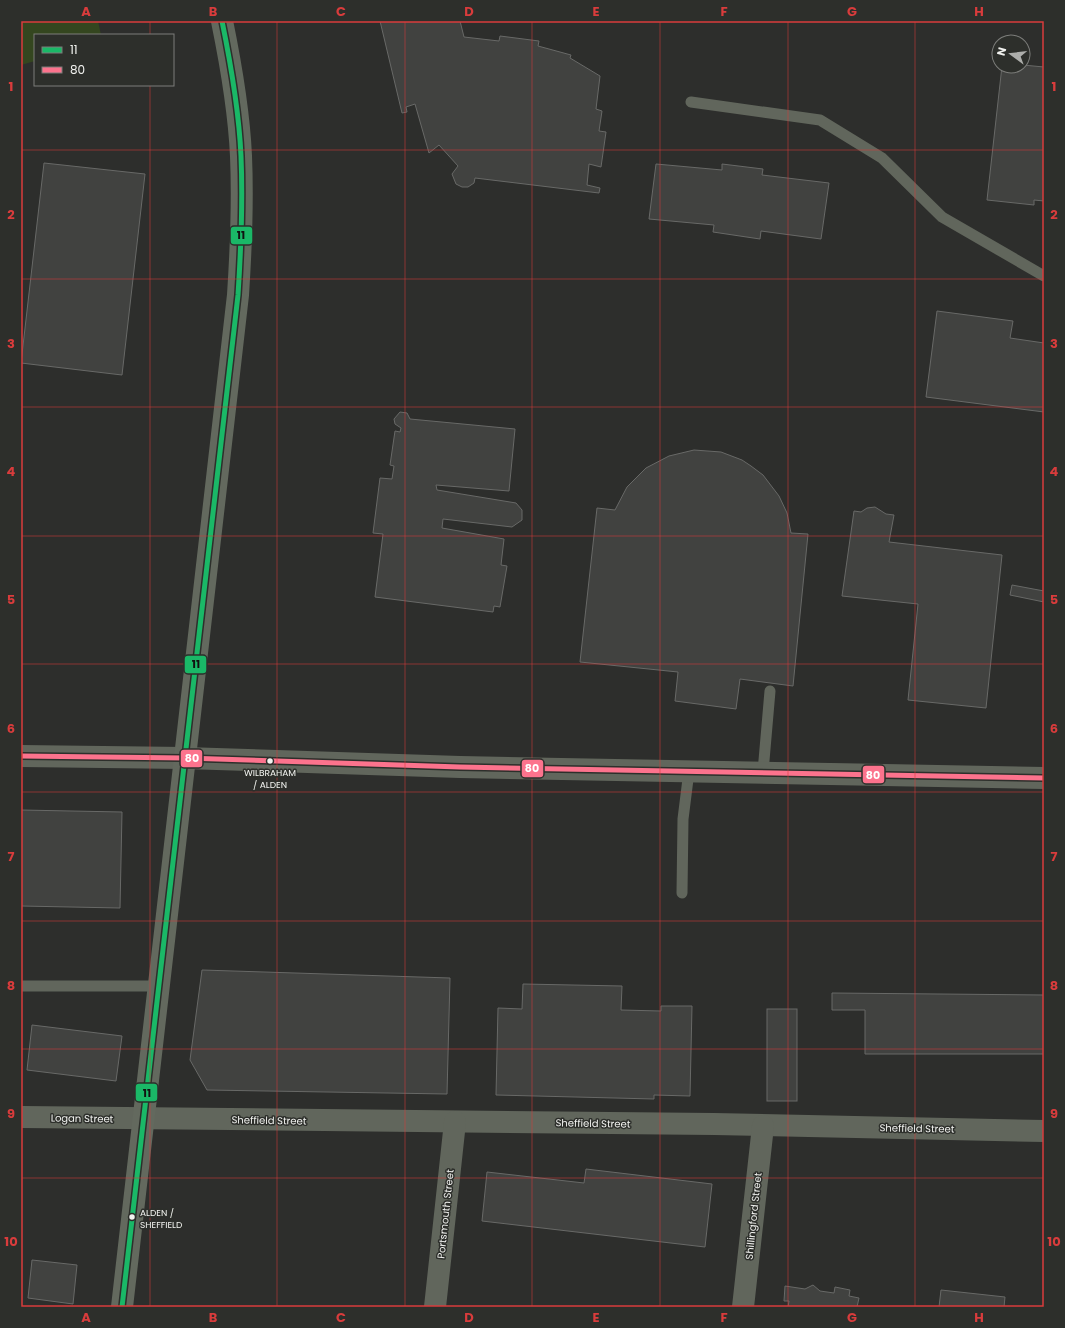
<svg xmlns="http://www.w3.org/2000/svg" width="1065" height="1328" viewBox="0 0 1065 1328" font-family="Poppins,sans-serif">
  <style>
    .green { fill: #34461f }
    .building { fill: #414240; stroke: #686967 }
    .lines { fill: none; stroke-linecap: round; stroke-linejoin: round }
    .lane { stroke: #61665c; stroke-width: 11 }
    .street { stroke: #61665c; stroke-width: 22 }
    .secondary { stroke: #63695e; stroke-width: 22 }
    .bus-1-casing { stroke: #2d2f2b; stroke-width: 8 }
    .bus-2-casing { stroke: #2d2f2b; stroke-width: 8 }
    .bus-1 { stroke: #1ab867; stroke-width: 5 }
    .bus-2 { stroke: #fc738d; stroke-width: 5 }
    .grid { fill: none; stroke: #d93c3c; stroke-width: 1; stroke-opacity: 0.55 }
    .bus-dot { fill: #f2f3f0; stroke: #2d2f2b; stroke-width: 1.5 }
    .labels { text-anchor: middle; stroke-width: 3; stroke-linejoin: round; paint-order: stroke }
    .bus-label { font-size: 9px; fill: #f2f3f0; stroke: #2d2f2b }
    .street-label { font-size: 10px; fill: #f2f3f0; stroke: #2d2f2b }
    .line-badge { stroke: #2d2f2b; stroke-width: 1.5 }
    .badge-label { font-size: 11px; text-anchor: middle; font-weight: bold; fill: #fff }
    .pale-badge-label { font-size: 11px; text-anchor: middle; font-weight: bold; fill: #111 }
    .neatline { fill: none; stroke: #d93c3c; stroke-width: 1.5 }
    .grid-label { font-size: 13px; text-anchor: middle; font-weight: bold; fill: #d93c3c }
  </style>
  <rect width="100%" height="100%" fill="#2d2e2c"/>
  <polygon class="green" points="21,21 98,21 101,35 35,35 35,61 21,65"/>
  <g class="building">
    <polygon points="380,21 460,21 464,37 499,41 500,36 539,41 538,46 571,55 570,58 600,76 596,109 602,111 599,131 606,132 601,167 589,164 587,185 600,188 599,193 475,178 474,183 468,187 462,187 456,184 452,174 458,166 439,145 429,153 415,104 406,107 407,112 402,113"/>
    <polygon points="1023,65 1044,67 1044,201 1034,200 1034,205 987,200 1002,66"/>
    <polygon points="44,163 145,174 122,375 21,363"/>
    <polygon points="656,164 722,170 722,164 763,169 762,175 829,183 821,239 761,231 760,239 713,232 714,225 649,219"/>
    <polygon points="937,311 1013,321 1010,338 1044,343 1044,412 926,397"/>
    <polygon points="400,412 407,413 410,419 515,429 509,491 436,485 437,490 516,503 522,510 522,520 512,527 443,519 442,528 504,539 501,565 507,566 500,607 494,606 493,612 375,597 383,534 373,533 380,478 392,479 394,466 390,465 395,431 400,432 401,428 395,424 394,419"/>
    <polygon points="694,450 721,452 742,460 751,466 763,475 779,496 787,513 791,533 808,534 793,686 740,679 736,709 675,701 678,672 580,662 597,508 615,510 627,487 646,468 669,456"/>
    <polygon points="875,507 886,514 894,515 889,542 1002,555 986,708 908,700 918,604 842,596 854,511 861,512 867,508"/>
    <polygon points="1012,585 1044,591 1044,602 1010,595"/>
    <polygon points="21,810 122,812 120,908 21,906"/>
    <polygon points="202,970 450,978 447,1094 207,1090 190,1060"/>
    <polygon points="523,984 622,986 621,1010 661,1011 661,1006 692,1006 690,1096 654,1095 654,1099 496,1095 498,1008 522,1009"/>
    <polygon points="832,993 1044,995 1044,1054 865,1054 865,1010 832,1010"/>
    <rect x="767" y="1009" width="30" height="92"/>
    <polygon points="32,1025 122,1036 116,1081 27,1070"/>
    <polygon points="586,1169 712,1184 705,1247 482,1221 487,1172 584,1183"/>
    <polygon points="32,1260 77,1265 73,1304 28,1298"/>
    <polygon points="813,1285 820,1291 834,1293 835,1287 850,1290 849,1296 859,1298 857,1307 788,1307 789,1301 784,1301 785,1286 805,1289"/>
    <polygon points="941,1290 1005,1297 1004,1307 939,1307"/>
  </g>
  <g class="lines">
    <g class="lane">
      <polyline points="691,102 820,120 882,158 942,217 1044,276"/>
      <polyline points="763,772 770,691"/>
      <polyline points="682,893 683,819 689,771"/>
      <polyline points="21,986 158,986"/>
    </g>
    <g class="street">
      <polyline points="21,756 185,758 460,767 1044,778"/>
      <polyline points="21,1117 714,1124 1044,1131"/>
      <polyline points="435,1307 455,1122"/>
      <polyline points="743,1307 763,1126"/>
    </g>
    <path class="secondary" d="M122,1307L238,295C241,249 243,202 241,156C239,111 231,65 222,21"/>
    <defs>
      <path id="bus-1" d="M122,1307L238,295C241,249 243,202 241,156C239,111 231,65 222,21"/>
      <polyline id="bus-2" points="21,756 185,758 460,767 1044,778"/>
    </defs>
    <use href="#bus-1" class="bus-1-casing"/>
    <use href="#bus-2" class="bus-2-casing"/>
    <use href="#bus-1" class="bus-1"/>
    <use href="#bus-2" class="bus-2"/>
  </g>
  <path class="grid" d="M150,21V35M277,21V1307M405,21V1307M532,21V1307M660,21V1307M788,21V1307M915,21V1307M150,85V1307M21,150H1044M21,279H1044M21,407H1044M21,536H1044M21,664H1044M21,792H1044M21,921H1044M21,1049H1044M21,1178H1044"/>
  <g class="bus-dot">
    <circle cx="270" cy="761" r="3.5"/>
    <circle cx="132" cy="1217" r="3.5"/>
  </g>
  <g class="labels">
    <g class="bus-label">
      <text x="270" y="776">WILBRAHAM<tspan x="270" dy="12">/ ALDEN</tspan></text>
      <text x="140" y="1216" text-anchor="start">ALDEN /<tspan x="140" dy="12">SHEFFIELD</tspan></text>
    </g>
    <g class="street-label">
      <text transform="translate(82 1118) rotate(1)" y="4">Logan Street</text>
      <text transform="translate(269 1120) rotate(1)" y="4">Sheffield Street</text>
      <text transform="translate(593 1123) rotate(1)" y="4">Sheffield Street</text>
      <text transform="translate(917 1128) rotate(1)" y="4">Sheffield Street</text>
      <text transform="translate(445 1214) rotate(-84)" y="4">Portsmouth Street</text>
      <text transform="translate(753 1216) rotate(-84)" y="4">Shillingford Street</text>
    </g>
  </g>
  <g class="line-badge">
    <rect x="230" y="226" width="23" height="19" rx="4" fill="#1ab867"/>
    <rect x="184" y="655" width="23" height="19" rx="4" fill="#1ab867"/>
    <rect x="180" y="749" width="23" height="19" rx="4" fill="#fc738d"/>
    <rect x="521" y="759" width="23" height="19" rx="4" fill="#fc738d"/>
    <rect x="862" y="765" width="23" height="19" rx="4" fill="#fc738d"/>
    <rect x="135" y="1083" width="23" height="19" rx="4" fill="#1ab867"/>
  </g>
  <g class="badge-label">
    <text x="192" y="762">80</text>
    <text x="532" y="772">80</text>
    <text x="873" y="779">80</text>
  </g>
  <g class="pale-badge-label">
    <text x="241" y="239">11</text>
    <text x="196" y="668">11</text>
    <text x="147" y="1097">11</text>
  </g>
  <rect width="1065" height="1328" fill="none" stroke="#2d2f2b" stroke-width="44"/>
  <rect x="34" y="34" width="140" height="52" fill="#2d2f2b" stroke="#7c7d7a"/>
  <rect x="42" y="47" width="20" height="6" fill="#1ab867" stroke="#7c7d7a"/>
  <text x="70" y="54" font-size="12" fill="#f2f3f0">11</text>
  <rect x="42" y="67" width="20" height="6" fill="#fc738d" stroke="#7c7d7a"/>
  <text x="70" y="74" font-size="12" fill="#f2f3f0">80</text>
  <g transform="translate(1011 54) rotate(285)"><circle r="19" fill="#2d2f2b" stroke="#7c7d7a"/>
  <path d="M0-3L7 15L0 10L-7 15Z" fill="#adaeab"/>
  <text y="-6" font-size="11" font-weight="bold" text-anchor="middle" fill="#f2f3f0">N</text>
  </g>
  <rect x="22" y="22" width="1021" height="1284" class="neatline"/>
  <g class="grid-label">
    <text x="86" y="16">A</text>
    <text x="213" y="16">B</text>
    <text x="341" y="16">C</text>
    <text x="469" y="16">D</text>
    <text x="596" y="16">E</text>
    <text x="724" y="16">F</text>
    <text x="852" y="16">G</text>
    <text x="979" y="16">H</text>
    <text x="11" y="91">1</text>
    <text x="1054" y="91">1</text>
    <text x="11" y="219">2</text>
    <text x="1054" y="219">2</text>
    <text x="11" y="348">3</text>
    <text x="1054" y="348">3</text>
    <text x="11" y="476">4</text>
    <text x="1054" y="476">4</text>
    <text x="11" y="604">5</text>
    <text x="1054" y="604">5</text>
    <text x="11" y="733">6</text>
    <text x="1054" y="733">6</text>
    <text x="11" y="861">7</text>
    <text x="1054" y="861">7</text>
    <text x="11" y="990">8</text>
    <text x="1054" y="990">8</text>
    <text x="11" y="1118">9</text>
    <text x="1054" y="1118">9</text>
    <text x="11" y="1246">10</text>
    <text x="1054" y="1246">10</text>
    <text x="86" y="1322">A</text>
    <text x="213" y="1322">B</text>
    <text x="341" y="1322">C</text>
    <text x="469" y="1322">D</text>
    <text x="596" y="1322">E</text>
    <text x="724" y="1322">F</text>
    <text x="852" y="1322">G</text>
    <text x="979" y="1322">H</text>
  </g>
</svg>
